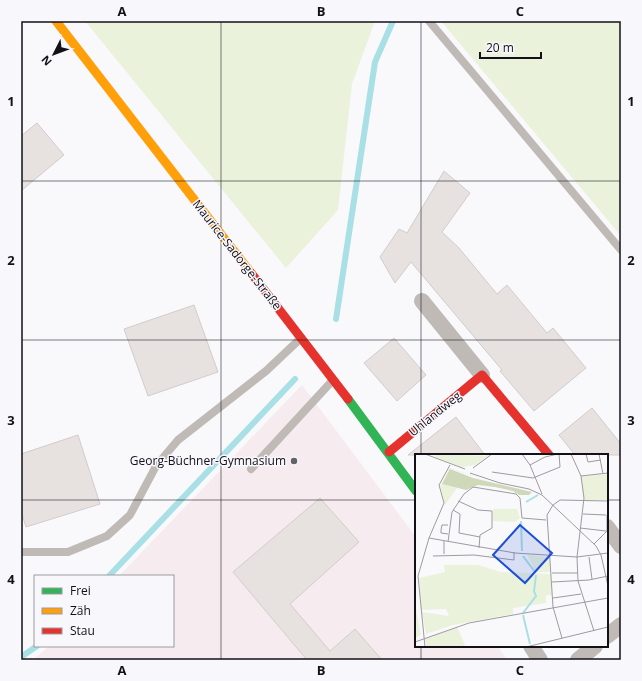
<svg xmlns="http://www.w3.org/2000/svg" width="642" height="681" viewBox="0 0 642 681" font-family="'Open Sans',sans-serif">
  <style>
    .education { fill: #f6ebee }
    .green { fill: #ebf2dc }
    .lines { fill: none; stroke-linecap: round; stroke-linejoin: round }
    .stream { stroke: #a8e0e5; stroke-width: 6 }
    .building { fill: #e7e1e0; stroke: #d2cdcc }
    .lane { stroke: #bfbab6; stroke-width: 8 }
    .street { stroke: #bfbab6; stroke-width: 16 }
    .fast { stroke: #30b455; stroke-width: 9 }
    .slow { stroke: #ff9f0a; stroke-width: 9 }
    .jam { stroke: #e5322d; stroke-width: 9 }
    .grid { fill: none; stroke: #131018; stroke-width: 1; stroke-opacity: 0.55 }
    .poi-dot { fill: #646167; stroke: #f8f7fc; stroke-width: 1.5 }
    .labels { text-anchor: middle; stroke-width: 3; stroke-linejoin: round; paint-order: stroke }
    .street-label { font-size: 12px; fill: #131018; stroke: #f8f7fc }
    .poi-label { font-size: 12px; fill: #131018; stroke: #f8f7fc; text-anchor: end }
    .inset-river { fill: none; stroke: #a8e0e5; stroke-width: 2 }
    .inset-road { fill: none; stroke: #9d9ba0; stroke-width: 1 }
    .view { fill: #1d4ed8; fill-opacity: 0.15; stroke: #1d4ed8; stroke-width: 2 }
    .inset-edge { fill: none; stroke: #131018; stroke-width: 2 }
    .neatline { fill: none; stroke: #131018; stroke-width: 1.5 }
    .grid-label { font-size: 13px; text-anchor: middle; font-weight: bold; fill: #131018 }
  </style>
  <rect width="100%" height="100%" fill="#f9f8fb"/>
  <polygon class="education" points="302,385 416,537 416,646 498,646 507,660 33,660 49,646 173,646 173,576 119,576"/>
  <g class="green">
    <polygon points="85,21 375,21 352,84 338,210 286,268"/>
    <polygon points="441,21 621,21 621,236"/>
  </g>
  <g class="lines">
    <g class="stream">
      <polyline points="336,319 375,62 393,21"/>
      <polyline points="109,576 295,379"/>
      <polyline points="21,657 37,646"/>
    </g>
  </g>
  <g class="building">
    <polygon points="37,123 64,155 21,191 21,136"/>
    <polygon points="444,171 470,193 442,232 459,248 497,294 507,285 547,333 553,328 586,368 534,411 500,371 502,370 411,262 395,283 380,257 399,229 407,233"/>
    <polygon points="194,305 218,372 148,396 124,329"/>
    <polygon points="394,338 426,375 397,401 364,363"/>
    <polygon points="592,408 621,444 621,455 575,455 559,435"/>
    <polygon points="456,417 485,455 408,455"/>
    <polygon points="78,435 100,504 26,527 21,511 21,454"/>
    <polygon points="320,498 359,542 290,604 330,651 355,629 382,660 307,660 233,572"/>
  </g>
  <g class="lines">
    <g class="lane">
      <polyline points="429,21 621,250"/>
      <polyline points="251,469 333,380"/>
      <polyline points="21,552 68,552 107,536 130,515 156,466 178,440 266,371 301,338"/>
    </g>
    <g class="street">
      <polyline points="422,301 482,375"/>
      <polyline points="607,527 621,546"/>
      <polyline points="607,636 621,625"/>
      <polyline points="531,646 540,660"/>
      <polyline points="578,660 595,646"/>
    </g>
    <polyline class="fast" points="348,399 416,491"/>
    <polyline class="slow" points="56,21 251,273"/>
    <g class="jam">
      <polyline points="251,273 348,399"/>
      <polyline points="389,452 482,375 549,455"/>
    </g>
  </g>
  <path class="grid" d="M221,21V660M421,21V455M21,181H621M21,340H621M21,500H416M607,500H621M421,646V660"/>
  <circle class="poi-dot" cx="294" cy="461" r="4"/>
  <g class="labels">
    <g class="street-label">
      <text transform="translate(237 255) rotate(52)" y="4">Maurice-Sadorge-Straße</text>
      <text transform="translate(435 414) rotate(-39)" y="4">Uhlandweg</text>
    </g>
    <g class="poi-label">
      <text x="286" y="465">Georg-Büchner-Gymnasium</text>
    </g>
  </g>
  <g transform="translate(415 454)">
    <rect width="193" height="193" fill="#f9f8fb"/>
    <path d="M21,0L69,2L76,0L60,11L47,13L20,3ZM34,14L63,23L35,15L27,30L42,34L30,51L25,33ZM193,20V46H169L166,23ZM78,55H102L105,64L100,68L78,67ZM112,101L134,103L135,118H121ZM29,111H63L86,118L135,120L137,141H131V149L98,154V160L38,171L11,180L7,158L34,162L31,155L6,156L4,124L30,118ZM0,149L6,181L0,184ZM42,173L50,191L48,193H12L10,185Z" fill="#ebf2dc"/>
    <path d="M35,15L58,24L117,38L114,41H104L98,37L80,33L63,31L51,36L27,30Z" fill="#d0d8ba"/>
    <path class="inset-river" d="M111,48L123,41M106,67L107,97M108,102L120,118M108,159L121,142L119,137L121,121M108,161L115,190"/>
    <path class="inset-road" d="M10,0L50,15M107,0L115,11L127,40M156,0L166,22L169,44L162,103L163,127L179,177M171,0L173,8L186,6M184,0L188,20M115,11L130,3L143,0M58,14L77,0M77,18L118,24L145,13L144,0M55,19L85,29L114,35L127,41L181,92L186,101L193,132M166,22L193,19M43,47L63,56L77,57V74L65,81L64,94M38,56L45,60L44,79L65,83M168,60L191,61M33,71H27L26,76V79L33,80M165,74L191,77M14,84L100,99L162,103L193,99M33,88L37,58L49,40L58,33L101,40L105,44L107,64L131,66M179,90L192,77V61M29,100V87M18,102L59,101L99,106V98M174,103L177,125M137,119H163M137,128L174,126L193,122M138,144L166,140M147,184L138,153L132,61L138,51L145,46L193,47M0,188L54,169L193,144M10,193L3,122L14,84L29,49L24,31L35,11M111,193L193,173"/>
    <path class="view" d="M105,71L137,99L110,129L78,101Z"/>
    <rect width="193" height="193" class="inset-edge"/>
  </g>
  <rect width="642" height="681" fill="none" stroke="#f8f7fc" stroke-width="44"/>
  <rect x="34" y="575" width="140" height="72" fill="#f8f7fc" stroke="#9c9ba1"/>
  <rect x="42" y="588" width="20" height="6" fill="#30b455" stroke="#9c9ba1"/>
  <text x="70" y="595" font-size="12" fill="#131018">Frei</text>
  <rect x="42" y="608" width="20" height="6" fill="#ff9f0a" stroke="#9c9ba1"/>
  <text x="70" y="615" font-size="12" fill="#131018">Zäh</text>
  <rect x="42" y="628" width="20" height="6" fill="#e5322d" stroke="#9c9ba1"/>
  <text x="70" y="635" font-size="12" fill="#131018">Stau</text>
  <g transform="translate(54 54) rotate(228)" stroke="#f8f7fc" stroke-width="3" paint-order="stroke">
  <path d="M0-3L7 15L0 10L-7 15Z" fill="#131018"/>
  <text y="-6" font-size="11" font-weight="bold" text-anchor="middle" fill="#131018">N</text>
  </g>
  <path d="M480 52v6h61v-6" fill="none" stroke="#131018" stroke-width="2"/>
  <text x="486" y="52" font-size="12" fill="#131018" stroke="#f8f7fc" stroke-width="3" paint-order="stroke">20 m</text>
  <rect x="22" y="22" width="598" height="637" class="neatline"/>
  <g class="grid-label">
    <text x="122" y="16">A</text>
    <text x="321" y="16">B</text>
    <text x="520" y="16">C</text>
    <text x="11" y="106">1</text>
    <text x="631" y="106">1</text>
    <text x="11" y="265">2</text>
    <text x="631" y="265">2</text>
    <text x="11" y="425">3</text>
    <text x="631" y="425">3</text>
    <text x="11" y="584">4</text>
    <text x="631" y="584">4</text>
    <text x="122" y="675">A</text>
    <text x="321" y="675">B</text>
    <text x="520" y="675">C</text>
  </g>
</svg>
